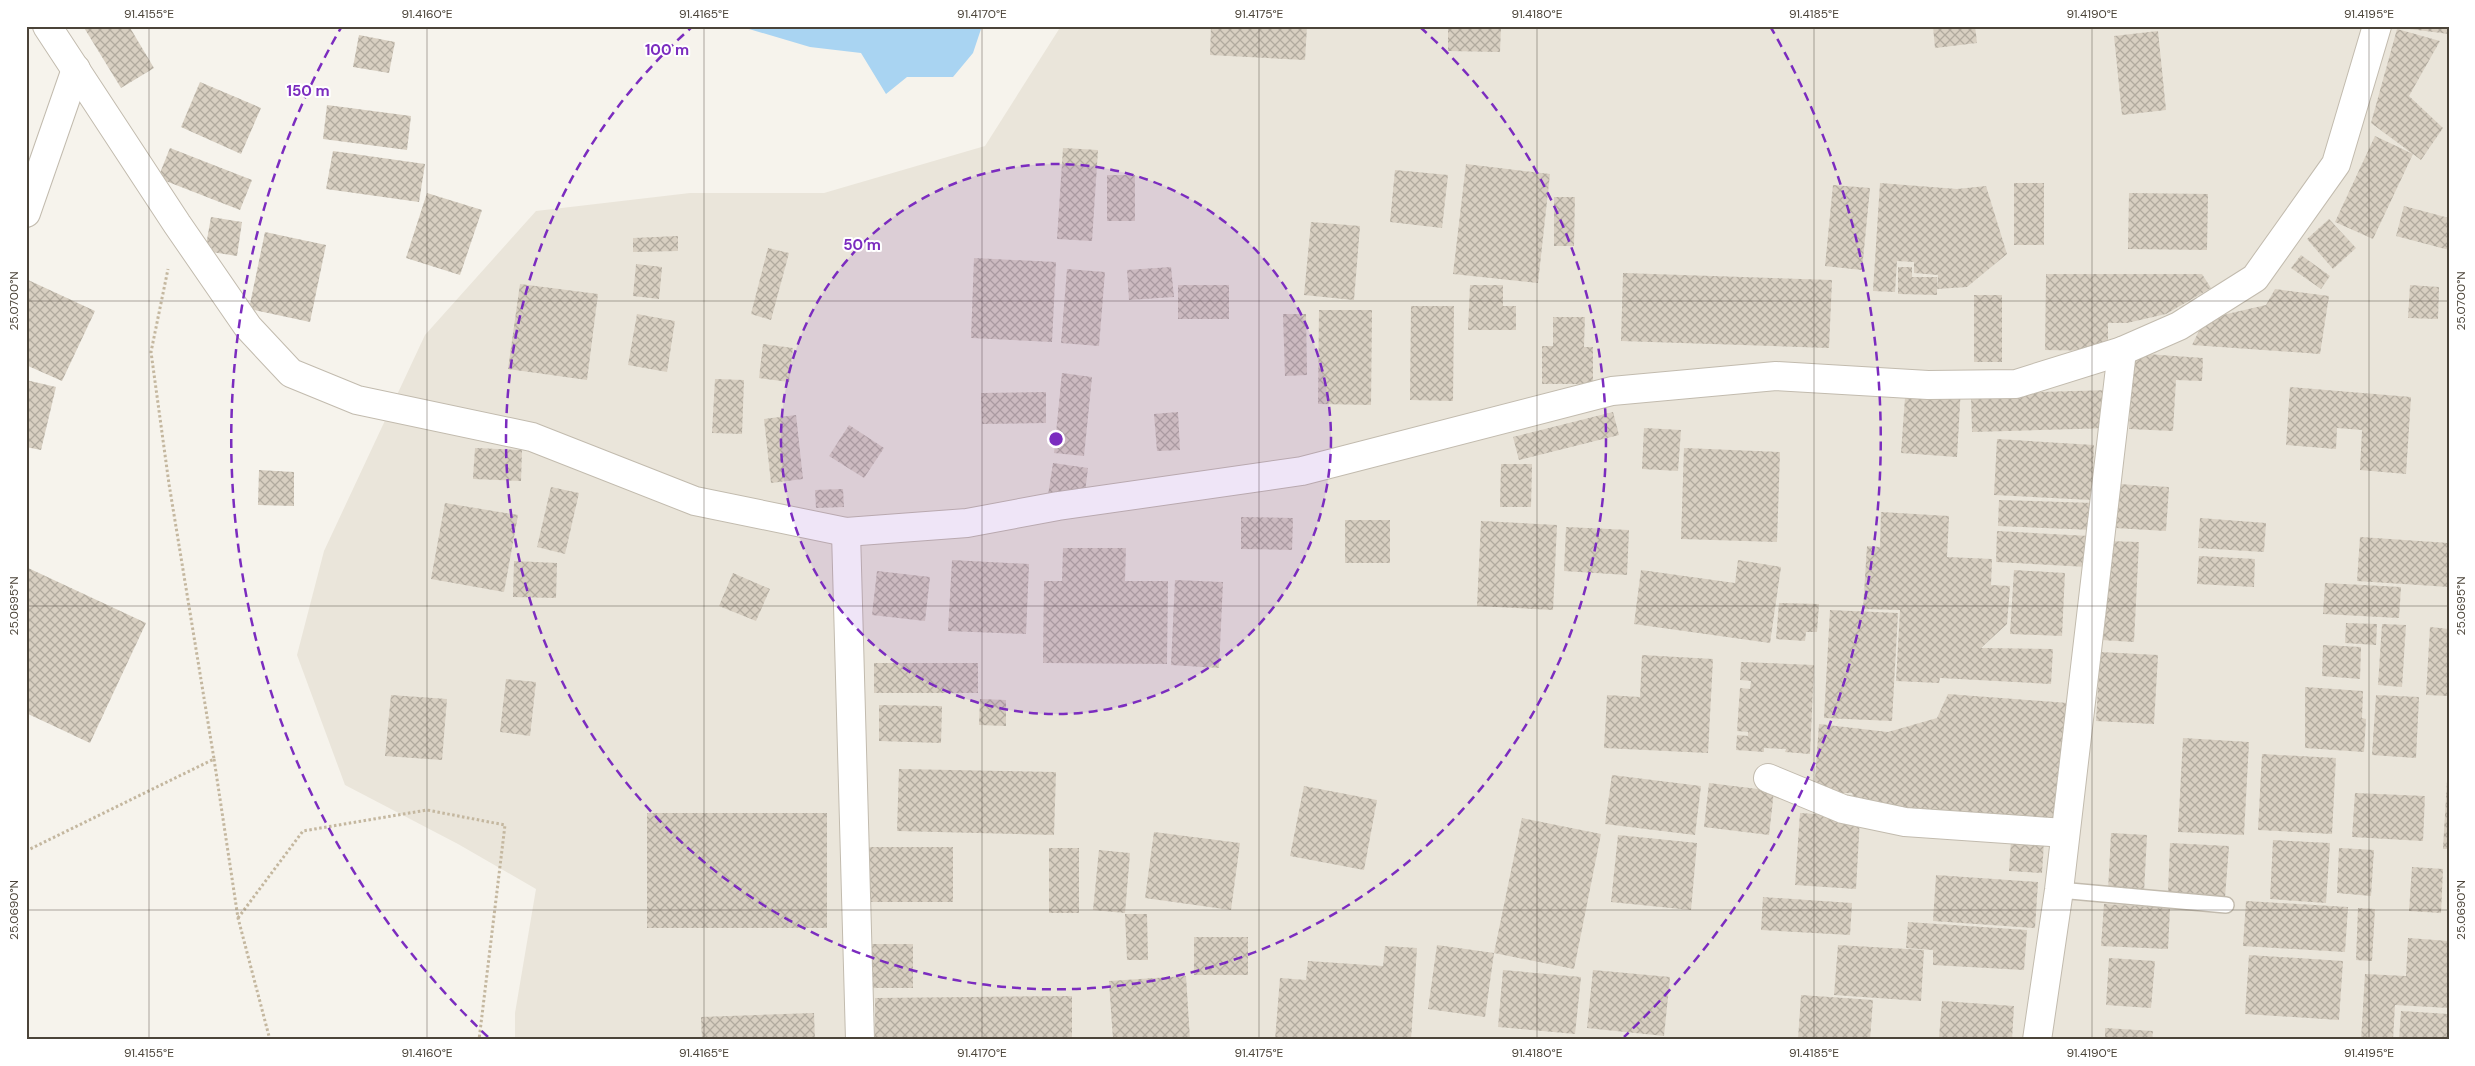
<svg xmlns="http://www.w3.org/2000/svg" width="2475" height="1066" viewBox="0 0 2475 1066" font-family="'DM Sans',sans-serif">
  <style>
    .residential { fill: #eae5da }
    .water { fill: #a9d4f2 }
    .building { fill: url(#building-cross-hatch) }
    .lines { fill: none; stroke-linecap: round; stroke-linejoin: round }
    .service-casing { stroke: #c2bbae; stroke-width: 18 }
    .minor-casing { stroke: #c2bbae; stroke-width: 30 }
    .path { stroke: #c4b79f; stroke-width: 3; stroke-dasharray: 2.5 2.5; stroke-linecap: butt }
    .service { stroke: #fff; stroke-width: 15 }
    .minor { stroke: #fff; stroke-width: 28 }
    .ticks { fill: none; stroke: #4b4439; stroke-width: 1; stroke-opacity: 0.45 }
    .ring { fill: none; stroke: #7b2cbf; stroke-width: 2.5; stroke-dasharray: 9 6 }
    .centre { fill: #7b2cbf; stroke: #fff; stroke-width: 2.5 }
    .ring-label { font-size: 15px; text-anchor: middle; font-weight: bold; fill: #7b2cbf; stroke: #fff; stroke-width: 4; stroke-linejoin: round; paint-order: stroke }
    .neatline { fill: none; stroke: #4b4439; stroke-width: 2 }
    .ticks-label { font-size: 12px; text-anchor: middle; fill: #4b4439 }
  </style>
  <defs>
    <pattern id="building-cross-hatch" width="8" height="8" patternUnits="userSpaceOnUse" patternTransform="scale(1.25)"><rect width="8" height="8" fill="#d8cfc1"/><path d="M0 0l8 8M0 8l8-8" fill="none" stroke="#b1aa9e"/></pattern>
  </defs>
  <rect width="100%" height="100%" fill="#f6f3ec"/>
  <polygon class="residential" points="1061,26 2449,26 2449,1040 515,1040 515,1013 536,889 458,844 345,785 297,655 324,551 425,335 536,211 690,193 824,193 985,146"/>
  <polygon class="water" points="739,26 982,26 973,53 953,77 907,77 886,94 861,53 810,47"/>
  <g class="building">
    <polygon points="83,26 129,26 154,68 121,88"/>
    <polygon points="1211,26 1307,26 1305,60 1210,55"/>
    <polygon points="1448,26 1501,26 1500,52 1448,51"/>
    <polygon points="1933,26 1975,26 1977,43 1935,48"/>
    <polygon points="2402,26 2449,26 2449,34 2402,28"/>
    <polygon points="2397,29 2440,41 2409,96 2443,128 2421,160 2413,154 2373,239 2335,222 2375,136 2413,154 2371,123"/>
    <polygon points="2158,31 2166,110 2122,115 2114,36"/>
    <polygon points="359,35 395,42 389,73 353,67"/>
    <polygon points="200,82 261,108 241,154 181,127"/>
    <polygon points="327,105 411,116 407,150 323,139"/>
    <polygon points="170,148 252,180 240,210 158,178"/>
    <polygon points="1063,148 1098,150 1092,241 1057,239"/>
    <polygon points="333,151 425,164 419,202 326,189"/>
    <polygon points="1466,164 1550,174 1538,283 1453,274"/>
    <polygon points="1395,170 1448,175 1442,228 1390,222"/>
    <rect x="1107" y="175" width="28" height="46"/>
    <polygon points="1880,183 1957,189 1986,186 2007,254 1967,287 1937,289 1938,275 1914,273 1914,262 1897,261 1895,292 1873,291"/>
    <rect x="2014" y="183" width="30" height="62"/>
    <polygon points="1833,185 1870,188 1862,270 1825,266"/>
    <polygon points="427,193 482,210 460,275 406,258"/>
    <polygon points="2129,193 2208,194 2207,250 2128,249"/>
    <polygon points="1554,197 1575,197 1574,246 1554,246"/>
    <polygon points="2404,206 2449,218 2449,250 2396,236"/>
    <polygon points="211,217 242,222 237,256 205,251"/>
    <polygon points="2329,219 2356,248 2333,269 2307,239"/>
    <polygon points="1311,222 1360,226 1354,300 1304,295"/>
    <polygon points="265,232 326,245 310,322 249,309"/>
    <polygon points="678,236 678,251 633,252 633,238"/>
    <polygon points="768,248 789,253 771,320 751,314"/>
    <polygon points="2301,255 2330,276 2321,289 2291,268"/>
    <polygon points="974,258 1056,262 1052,342 971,338"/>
    <polygon points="636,264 662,267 659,299 633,296"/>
    <polygon points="1171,267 1174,297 1129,300 1127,270"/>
    <polygon points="1898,267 1912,267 1912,277 1937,277 1937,295 1898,294"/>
    <polygon points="1067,269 1105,272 1099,346 1061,343"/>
    <polygon points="1623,273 1832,280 1829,348 1621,341"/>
    <polygon points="2046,274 2202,274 2211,288 2166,314 2127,323 2108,323 2108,351 2045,350"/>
    <polygon points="26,279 95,311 62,381 26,365"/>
    <polygon points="520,284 598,294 587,380 508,369"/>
    <rect x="1178" y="285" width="51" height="34"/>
    <polygon points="1470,285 1503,285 1503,306 1516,306 1516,330 1468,330"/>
    <polygon points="2410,285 2439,287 2438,319 2408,318"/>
    <polygon points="2275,289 2329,296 2320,354 2192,345 2205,319 2266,305"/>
    <rect x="1974" y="295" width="28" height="67"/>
    <polygon points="1411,306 1454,306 1453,401 1410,400"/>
    <polygon points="1319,310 1372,310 1371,405 1318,404"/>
    <polygon points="637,314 675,321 667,372 628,365"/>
    <polygon points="1283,314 1306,314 1307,375 1285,376"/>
    <polygon points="1553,317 1585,317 1584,347 1593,347 1593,384 1542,384 1542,346 1553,346"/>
    <polygon points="763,344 793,348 789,382 759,378"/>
    <polygon points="2133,353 2203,358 2202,381 2176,380 2173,431 2129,429"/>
    <polygon points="1062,373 1092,377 1084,456 1054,453"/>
    <polygon points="715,379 744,380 742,434 712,433"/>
    <polygon points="26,380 56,387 41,450 26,447"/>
    <polygon points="1906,384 1961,387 1957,457 1901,453"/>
    <polygon points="2290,387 2411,397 2406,474 2360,470 2362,430 2337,428 2336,449 2286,445"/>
    <polygon points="2110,390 2111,428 1972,432 1971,394"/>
    <polygon points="1046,392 1046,423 982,424 981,393"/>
    <polygon points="1178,412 1180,450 1157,451 1154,414"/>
    <polygon points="1613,412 1619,435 1519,460 1513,437"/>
    <polygon points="796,415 803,479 771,483 764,419"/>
    <polygon points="849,425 884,448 864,478 829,456"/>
    <polygon points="1644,428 1681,430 1678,471 1642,469"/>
    <polygon points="1997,439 2094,445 2092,500 1994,495"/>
    <polygon points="475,448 522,450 521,481 473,479"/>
    <polygon points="1684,448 1780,452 1777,542 1681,539"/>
    <polygon points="1053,463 1088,468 1084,500 1048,495"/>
    <polygon points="1501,464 1532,464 1531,507 1500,507"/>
    <polygon points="259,470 294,472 294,506 258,505"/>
    <polygon points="2118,484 2169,487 2166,531 2115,528"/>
    <polygon points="551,487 579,493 565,554 537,547"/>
    <polygon points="843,489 844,507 816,508 815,490"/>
    <polygon points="1999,500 2094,503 2094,530 1998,526"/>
    <polygon points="445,503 518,515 504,592 431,579"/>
    <polygon points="1881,512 1949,516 1947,557 1992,559 1991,585 2010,586 2007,624 1981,648 2053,649 2051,684 1940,678 1939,683 1896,681 1900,610 1863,609 1867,546 1880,547"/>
    <polygon points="1241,517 1293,518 1292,550 1241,549"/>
    <polygon points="2200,518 2266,523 2264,552 2198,548"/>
    <rect x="1345" y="520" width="45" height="43"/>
    <polygon points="1481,521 1557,525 1553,610 1477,606"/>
    <polygon points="1566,527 1629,530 1627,575 1564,571"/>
    <polygon points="1997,531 2090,536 2088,567 1996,562"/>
    <polygon points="2360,537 2449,543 2449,587 2357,581"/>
    <polygon points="2106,541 2139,542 2134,642 2101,640"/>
    <polygon points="1063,548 1126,548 1125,581 1168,581 1167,664 1043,663 1044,581 1062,581"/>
    <polygon points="2199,556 2255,559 2254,587 2197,584"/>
    <polygon points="952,560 1029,564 1026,634 948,631"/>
    <polygon points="1738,560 1781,567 1770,643 1634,624 1641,570 1735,583"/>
    <polygon points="514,561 557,563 556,598 513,597"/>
    <polygon points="26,567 146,623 90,743 26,713"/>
    <polygon points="2014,570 2065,573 2062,636 2010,634"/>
    <polygon points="877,571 930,577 925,621 872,615"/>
    <polygon points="733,573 770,589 756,621 719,606"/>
    <polygon points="1175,580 1223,582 1219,668 1171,665"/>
    <polygon points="2325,583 2401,587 2399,618 2323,614"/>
    <polygon points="1779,603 1819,604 1817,632 1806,632 1805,641 1776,639"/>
    <polygon points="1830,610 1898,613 1892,721 1824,718"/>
    <polygon points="2346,623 2377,624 2376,645 2345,643"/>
    <polygon points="2382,624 2406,625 2402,687 2378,685"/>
    <polygon points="2430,627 2449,629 2449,696 2426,695"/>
    <polygon points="2323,645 2361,647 2360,679 2322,676"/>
    <polygon points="2100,652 2158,655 2154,724 2096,721"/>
    <polygon points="1642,655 1713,659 1708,753 1604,748 1607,695 1640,697"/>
    <polygon points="1741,662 1814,665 1810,754 1785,752 1786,749 1764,748 1764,752 1736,750 1737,735 1748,736 1748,732 1737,731 1740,688 1750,689 1751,681 1740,680"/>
    <rect x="874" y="663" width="104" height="30"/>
    <polygon points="506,679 536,682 530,736 500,732"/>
    <polygon points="2305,687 2363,691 2362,718 2366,719 2364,752 2305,748"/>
    <polygon points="1948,694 2068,703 2059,824 1857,809 1852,793 1814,793 1819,724 1888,732 1937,718"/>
    <polygon points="391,695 447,699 442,760 385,756"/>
    <polygon points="2376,695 2419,697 2416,758 2372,755"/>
    <polygon points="980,699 1006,700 1006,726 979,725"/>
    <polygon points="879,705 942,706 941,743 879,741"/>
    <polygon points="2183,738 2249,742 2244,835 2178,832"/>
    <polygon points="2262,754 2336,758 2332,834 2258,830"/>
    <polygon points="899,769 1056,772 1054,835 897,831"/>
    <polygon points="1612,775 1701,786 1695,835 1605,824"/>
    <polygon points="2447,780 2449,780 2449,849 2443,849"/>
    <polygon points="1709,783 1774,791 1769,835 1704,827"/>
    <polygon points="1304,786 1377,800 1364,870 1290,856"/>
    <polygon points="2355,793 2425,796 2423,841 2352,837"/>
    <rect x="647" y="813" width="180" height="115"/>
    <polygon points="1800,813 1860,817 1856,889 1795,885"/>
    <polygon points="1522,818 1601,834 1574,969 1494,953"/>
    <polygon points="1154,832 1240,843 1231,910 1145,898"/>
    <polygon points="2111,833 2147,835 2144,893 2108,891"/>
    <polygon points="1618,835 1697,843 1691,910 1611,902"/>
    <polygon points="2011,840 2044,842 2042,873 2009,871"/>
    <polygon points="2273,840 2330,843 2326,903 2270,899"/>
    <polygon points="2170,843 2229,846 2225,897 2168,893"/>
    <rect x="869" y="847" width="84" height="55"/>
    <rect x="1049" y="848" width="30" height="65"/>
    <polygon points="2339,848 2374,850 2371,896 2337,893"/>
    <polygon points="1099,850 1130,853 1125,913 1093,910"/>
    <polygon points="2412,867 2443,869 2441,913 2409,911"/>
    <polygon points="1936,875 2038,882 2035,928 1933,921"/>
    <polygon points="1763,897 1852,903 1850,935 1761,930"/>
    <polygon points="2246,901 2348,907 2345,952 2243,946"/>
    <polygon points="2104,904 2170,908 2168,949 2101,946"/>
    <polygon points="2358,908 2375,909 2372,961 2356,960"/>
    <polygon points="1125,914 1147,914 1148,960 1127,960"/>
    <polygon points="1908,922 2027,930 2024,970 1933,965 1933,950 1906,948"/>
    <rect x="1194" y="937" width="54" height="38"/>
    <polygon points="2408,938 2449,941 2449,1008 2395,1005 2393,1040 2361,1040 2365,974 2406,976"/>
    <rect x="866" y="944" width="47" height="44"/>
    <polygon points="1437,945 1494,953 1485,1017 1428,1009"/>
    <polygon points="1838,945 1924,950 1921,1001 1834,995"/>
    <polygon points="1385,946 1417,948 1411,1040 1275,1040 1280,978 1306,980 1308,961 1383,966"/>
    <polygon points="2249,955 2343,961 2339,1020 2245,1014"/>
    <polygon points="2109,958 2155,961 2151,1008 2106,1005"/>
    <polygon points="1503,970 1581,977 1575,1034 1498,1027"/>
    <polygon points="1593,970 1670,977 1664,1036 1587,1028"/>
    <polygon points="1186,976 1190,1040 1113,1040 1109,981"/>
    <polygon points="1801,995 1873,1000 1870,1040 1798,1040"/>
    <polygon points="1072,996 1072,1040 875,1040 875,998"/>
    <polygon points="1942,1001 2014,1006 2012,1040 1939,1038"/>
    <polygon points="2401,1011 2449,1014 2449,1040 2399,1040"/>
    <polygon points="814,1013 815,1040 702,1040 701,1017"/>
    <polygon points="2105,1028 2153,1031 2152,1040 2105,1040"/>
  </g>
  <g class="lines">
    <defs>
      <polyline id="service" points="2059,890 2226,905"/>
      <g id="minor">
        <polyline points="47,26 177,224 248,327 291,373 357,400 532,437 695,501 846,532 967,523 1058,506 1302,471 1612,391 1776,376 1928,385 2016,384 2122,351 2179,326 2255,278 2336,164 2377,26"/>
        <polyline points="26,213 76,69"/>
        <polyline points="846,532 860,1040"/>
        <polyline points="1768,778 1843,809 1905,822 2065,833"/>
        <polyline points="2037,1040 2059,890 2122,351"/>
      </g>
    </defs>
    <use href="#service" class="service-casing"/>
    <use href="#minor" class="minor-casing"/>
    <g class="path">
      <polyline points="214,759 238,918 270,1040"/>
      <polyline points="26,851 214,759 169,484 151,352 168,269"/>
      <polyline points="238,918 303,831 427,810 505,825 479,1040"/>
    </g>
    <use href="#service" class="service"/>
    <use href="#minor" class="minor"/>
  </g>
  <path class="ticks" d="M149,26V1040M427,26V1040M704,26V1040M982,26V1040M1259,26V1040M1537,26V1040M1814,26V1040M2092,26V1040M2369,26V1040M26,301H2449M26,606H2449M26,910H2449"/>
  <circle cx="1056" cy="439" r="275" fill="#7b2cbf" fill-opacity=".12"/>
  <g class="ring">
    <circle cx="1056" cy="439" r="275"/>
    <path d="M1420 27A550 550 0 1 1 692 27"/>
    <path d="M488 1037A825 825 0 0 1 342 26M1770 26A825 825 0 0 1 1624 1037"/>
  </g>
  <circle cx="1056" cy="439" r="8" class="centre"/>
  <g class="ring-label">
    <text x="667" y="55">100 m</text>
    <text x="308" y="96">150 m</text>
    <text x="862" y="250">50 m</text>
  </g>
  <rect width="2475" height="1066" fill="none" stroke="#ffffff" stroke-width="55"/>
  <rect x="28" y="28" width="2420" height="1010" class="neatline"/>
  <g class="ticks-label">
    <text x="149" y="18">91.4155°E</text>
    <text x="427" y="18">91.4160°E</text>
    <text x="704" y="18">91.4165°E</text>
    <text x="982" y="18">91.4170°E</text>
    <text x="1259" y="18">91.4175°E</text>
    <text x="1537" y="18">91.4180°E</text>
    <text x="1814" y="18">91.4185°E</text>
    <text x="2092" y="18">91.4190°E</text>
    <text x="2369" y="18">91.4195°E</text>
    <text transform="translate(14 301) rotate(-90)" y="4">25.0700°N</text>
    <text transform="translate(2461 301) rotate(-90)" y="4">25.0700°N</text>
    <text transform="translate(14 606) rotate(-90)" y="4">25.0695°N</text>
    <text transform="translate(2461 606) rotate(-90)" y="4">25.0695°N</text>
    <text transform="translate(14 910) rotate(-90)" y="4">25.0690°N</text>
    <text transform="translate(2461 910) rotate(-90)" y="4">25.0690°N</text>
    <text x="149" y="1057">91.4155°E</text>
    <text x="427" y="1057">91.4160°E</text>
    <text x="704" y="1057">91.4165°E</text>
    <text x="982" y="1057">91.4170°E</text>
    <text x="1259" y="1057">91.4175°E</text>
    <text x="1537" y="1057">91.4180°E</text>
    <text x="1814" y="1057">91.4185°E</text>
    <text x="2092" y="1057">91.4190°E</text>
    <text x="2369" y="1057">91.4195°E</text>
  </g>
</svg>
